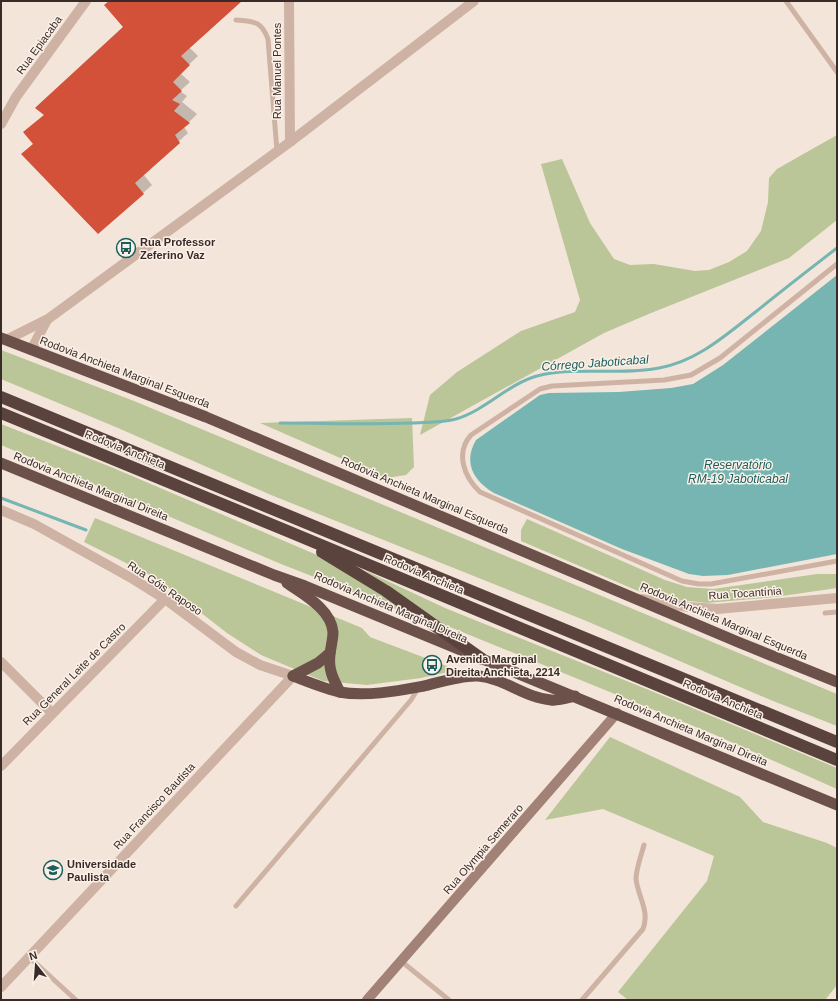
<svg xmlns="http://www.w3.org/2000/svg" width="838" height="1001" viewBox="0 0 838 1001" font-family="Helvetica,sans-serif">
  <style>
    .green { fill: #bac598 }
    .water { fill: #76b5b1 }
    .shadow { fill: #0003 }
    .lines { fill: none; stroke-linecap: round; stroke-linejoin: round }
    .stream { stroke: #76b5b1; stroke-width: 3 }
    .building { fill: #d35039 }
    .service { stroke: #ceb3a4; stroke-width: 5 }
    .minor { stroke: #ceb3a4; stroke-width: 10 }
    .tertiary { stroke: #ceb3a4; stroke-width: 10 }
    .secondary { stroke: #a28176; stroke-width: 10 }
    .trunk { stroke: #6c514a; stroke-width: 11 }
    .motorway { stroke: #5b433d; stroke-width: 12 }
    .labels { text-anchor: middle; stroke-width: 3; stroke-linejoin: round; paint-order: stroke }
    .street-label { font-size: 11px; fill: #392b27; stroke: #fbf0e7 }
    .poi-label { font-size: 11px; font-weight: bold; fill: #392b27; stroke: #fbf0e7; text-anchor: start }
    .water-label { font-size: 12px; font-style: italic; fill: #185f5d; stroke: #fbf0e7 }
  </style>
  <rect width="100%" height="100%" fill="#f4e5da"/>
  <g class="green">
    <polygon points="837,135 837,220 789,258 651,313 604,333 420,435 430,395 457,372 521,331 575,312 580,300 541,164 562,159 590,223 614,259 630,265 654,264 695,271 709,270 729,262 747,251 761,231 768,202 769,178 777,169"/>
    <polygon points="1,350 134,401 837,694 837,726 773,701 584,620 271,495 118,428 1,379"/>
    <polygon points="412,418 414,467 406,475 386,478 260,423"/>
    <polygon points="1,424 111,467 324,558 335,563 416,617 281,564 1,445"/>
    <polygon points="95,518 362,628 370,637 457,670 421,678 367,685 323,681 261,655 227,633 156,578 84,542"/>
    <polygon points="527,519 665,580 687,587 713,589 817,574 837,574 837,588 775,597 707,603 680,600 638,591 521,541 521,530"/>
    <polygon points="364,570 445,608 649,690 837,768 837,789 713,734 445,625"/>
    <polygon points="610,737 740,797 763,822 827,843 837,848 837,985 825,1000 628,1000 618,992 707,881 714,856 603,809 545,820"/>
  </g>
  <path class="water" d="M837,275V554L728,575L703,576L689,574L622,549L494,493C473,481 463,462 476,440L540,395L549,393L619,392L671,388L693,384L723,365Z"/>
  <polygon class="shadow" points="110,1 240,1 189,47 198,56 180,73 190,82 180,91 187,96 182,102 197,114 184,127 188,133 143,174 152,185 98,233 23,154 34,143 24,132 45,114 36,107 124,26"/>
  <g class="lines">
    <g class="stream">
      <path d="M280,423C324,423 367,425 411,423C426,422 442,423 456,419C486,410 508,384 537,376C577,366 619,376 659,368C698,361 727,334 758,310C784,289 811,268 837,248"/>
      <polyline points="1,498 86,530"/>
    </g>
  </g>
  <polygon class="building" points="109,1 242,1 181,56 190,65 173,82 182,91 172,100 180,104 174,111 190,123 175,135 180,143 135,183 144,194 98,234 21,154 33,144 23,132 44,115 35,108 123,27 104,5"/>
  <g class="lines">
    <g class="service">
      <polyline points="786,1 837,72"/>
      <path d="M236,20C254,22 261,20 268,39L277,151"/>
      <path d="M837,264L720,358L691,375L664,380L552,386L540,389L471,435C455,453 464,477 480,492L682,581L699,584H711L837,561"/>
      <polyline points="825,613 837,612"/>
      <polyline points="236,906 411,700 419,687"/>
      <polyline points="29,957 76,1000"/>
      <polyline points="401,961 449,1000"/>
      <path d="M582,1000L643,929C650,911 638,897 636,879C636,869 641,856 644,845"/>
    </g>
    <g class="minor">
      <polyline points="289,1 290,142"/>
      <polyline points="6,340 48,319 290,142 474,1"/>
      <polyline points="31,350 47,320"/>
      <polyline points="1,662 52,713"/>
    </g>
    <g class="tertiary">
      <polyline points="1,124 16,97 86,1"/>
      <polyline points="1,510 34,524 133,579 165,599 236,652 260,665 293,676 1,987"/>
      <polyline points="642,599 688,607 717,609 837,598"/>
      <polyline points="1,766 165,599"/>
    </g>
    <polyline class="secondary" points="367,1000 617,713"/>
    <g class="trunk">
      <polyline points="1,338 206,417 738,642 837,682"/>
      <polyline points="1,463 274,575 305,586 837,805"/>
      <path d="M287,583C304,595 331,609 333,632C333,639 331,646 330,654C328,669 333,679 340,692"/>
      <path d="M293,676C308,682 323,688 339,692C366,697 397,691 424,686C440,682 462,675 478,676C504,678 525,698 551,700C559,701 567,698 575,696"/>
      <polyline points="293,676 318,663 330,653"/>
    </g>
    <g class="motorway">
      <polyline points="1,397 837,742"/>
      <polyline points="1,413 285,530 837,760"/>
      <polyline points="322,552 386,591 482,659"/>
    </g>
  </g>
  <defs>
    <symbol id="bus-ring" viewBox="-11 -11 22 22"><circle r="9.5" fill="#fbf0e7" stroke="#185f5d" stroke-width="1.5"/><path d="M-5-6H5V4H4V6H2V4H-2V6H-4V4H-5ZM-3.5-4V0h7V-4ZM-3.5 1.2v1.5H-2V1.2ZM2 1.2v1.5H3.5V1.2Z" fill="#185f5d"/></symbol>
    <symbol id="university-ring" viewBox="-11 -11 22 22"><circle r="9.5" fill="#fbf0e7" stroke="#185f5d" stroke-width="1.5"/><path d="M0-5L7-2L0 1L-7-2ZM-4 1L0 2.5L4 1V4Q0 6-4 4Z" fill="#185f5d"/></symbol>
  </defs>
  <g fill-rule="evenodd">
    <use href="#bus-ring" x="115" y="237" width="22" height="22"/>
    <use href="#bus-ring" x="421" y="654" width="22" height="22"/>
    <use href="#university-ring" x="42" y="859" width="22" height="22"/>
  </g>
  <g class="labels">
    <g class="street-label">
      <text transform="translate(39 45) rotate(-54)" y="4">Rua Epiacaba</text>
      <text transform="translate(277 71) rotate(-90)" y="4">Rua Manuel Pontes</text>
      <text transform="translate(125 372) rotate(21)" y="4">Rodovia Anchieta Marginal Esquerda</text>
      <text transform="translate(125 449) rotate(22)" y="4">Rodovia Anchieta</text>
      <text transform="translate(91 486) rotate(22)" y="4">Rodovia Anchieta Marginal Direita</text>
      <text transform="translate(425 495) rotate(23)" y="4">Rodovia Anchieta Marginal Esquerda</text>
      <text transform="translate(424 574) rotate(23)" y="4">Rodovia Anchieta</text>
      <text transform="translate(165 588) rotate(34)" y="4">Rua Góis Raposo</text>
      <text transform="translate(745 593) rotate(-4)" y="4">Rua Tocantínia</text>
      <text transform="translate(391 607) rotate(23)" y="4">Rodovia Anchieta Marginal Direita</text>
      <text transform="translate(724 621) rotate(23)" y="4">Rodovia Anchieta Marginal Esquerda</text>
      <text transform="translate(74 674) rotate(-45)" y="4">Rua General Leite de Castro</text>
      <text transform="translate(723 699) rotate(23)" y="4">Rodovia Anchieta</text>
      <text transform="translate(691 730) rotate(23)" y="4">Rodovia Anchieta Marginal Direita</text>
      <text transform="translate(154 806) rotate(-47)" y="4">Rua Francisco Bautista</text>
      <text transform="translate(483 849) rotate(-49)" y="4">Rua Olympia Semeraro</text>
    </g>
    <g class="poi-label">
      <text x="140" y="246">Rua Professor<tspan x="140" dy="13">Zeferino Vaz</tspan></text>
      <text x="446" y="663">Avenida Marginal<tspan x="446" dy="13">Direita Anchieta, 2214</tspan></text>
      <text x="67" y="868">Universidade<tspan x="67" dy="13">Paulista</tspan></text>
    </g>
    <g class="water-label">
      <text transform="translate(595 363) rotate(-4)" y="4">Córrego Jaboticabal</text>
      <text x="738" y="469">Reservatório<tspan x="738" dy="14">RM-19 Jaboticabal</tspan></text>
    </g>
  </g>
  <rect width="838" height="1001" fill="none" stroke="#392b27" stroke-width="4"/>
  <g transform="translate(36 965) rotate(343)" stroke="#fbf0e7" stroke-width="3" paint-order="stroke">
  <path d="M0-3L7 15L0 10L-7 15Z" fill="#392b27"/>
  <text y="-6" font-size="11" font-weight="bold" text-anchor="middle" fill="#392b27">N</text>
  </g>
</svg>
